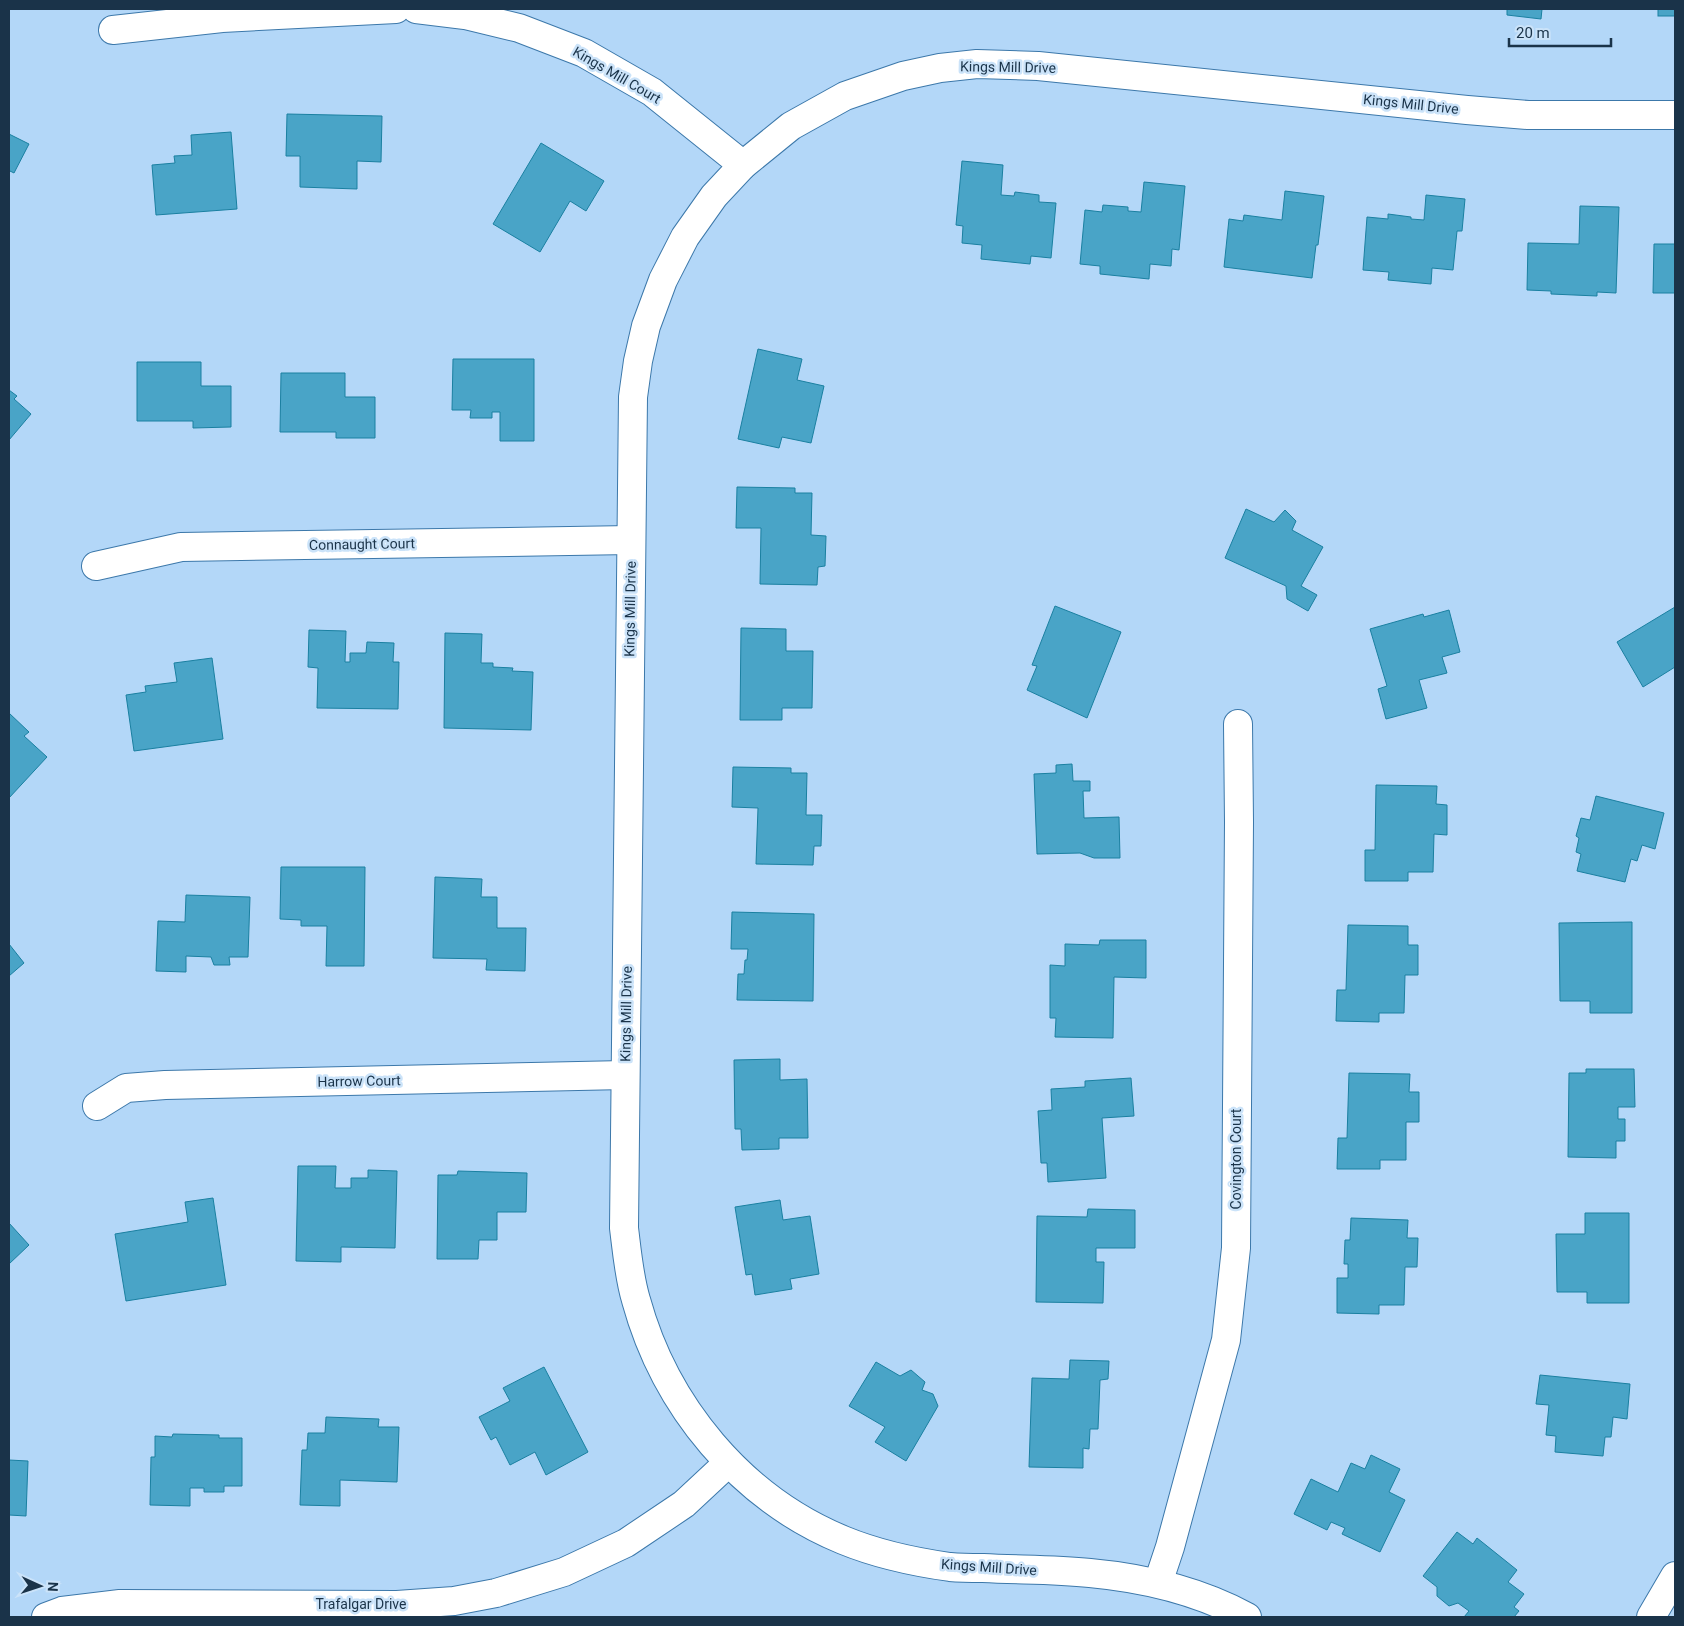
<svg xmlns="http://www.w3.org/2000/svg" width="1684" height="1626" viewBox="0 0 1684 1626" font-family="Roboto,sans-serif">
  <style>
    .building { fill: #49a4c7; stroke: #1a80a1 }
    .lines { fill: none; stroke-linecap: round; stroke-linejoin: round }
    .minor-casing { stroke: #3c78aa; stroke-width: 30 }
    .minor { stroke: #fff; stroke-width: 28 }
    .labels { text-anchor: middle; stroke-width: 5; stroke-linejoin: round; paint-order: stroke }
    .street-label { font-size: 14px; fill: #1a3349; stroke: #cbe3f9 }
  </style>
  <rect width="100%" height="100%" fill="#b3d7f8"/>
  <g class="building">
    <polygon points="1507,9 1542,9 1541,19 1507,15"/>
    <rect x="1658" y="9" width="17" height="7"/>
    <polygon points="287,114 382,116 381,162 357,161 357,189 300,187 300,156 286,156"/>
    <polygon points="231,132 237,209 156,215 152,165 175,163 174,156 192,155 191,135"/>
    <polygon points="9,134 29,144 14,173 10,171 9,173"/>
    <polygon points="541,143 604,181 586,211 570,201 540,252 493,224"/>
    <polygon points="962,161 1003,165 1001,195 1014,196 1015,192 1039,195 1039,202 1056,203 1051,258 1031,256 1030,264 981,259 982,245 962,243 963,226 956,225"/>
    <polygon points="1144,182 1185,186 1179,250 1172,249 1171,266 1150,264 1149,279 1100,274 1100,266 1080,264 1085,210 1102,212 1103,205 1128,207 1128,211 1141,212"/>
    <polygon points="1285,191 1324,196 1318,245 1316,245 1312,278 1224,267 1229,219 1243,221 1244,215 1282,220"/>
    <polygon points="1426,195 1465,199 1462,231 1457,231 1453,270 1432,268 1431,284 1388,280 1389,272 1363,270 1367,217 1388,219 1388,214 1411,217 1411,219 1424,220"/>
    <polygon points="1580,206 1619,207 1616,293 1597,292 1597,296 1551,294 1551,291 1527,290 1528,243 1579,244"/>
    <polygon points="1654,244 1675,244 1675,293 1653,293"/>
    <polygon points="758,349 802,359 797,380 824,386 811,443 782,437 779,448 738,439"/>
    <polygon points="453,359 534,359 534,441 500,441 500,412 492,412 492,418 470,418 471,410 452,410"/>
    <polygon points="137,362 201,362 201,386 231,386 231,427 193,428 193,421 137,421"/>
    <polygon points="281,373 345,373 345,397 375,397 375,438 336,438 336,432 280,432"/>
    <polygon points="9,390 17,396 14,399 31,414 9,440"/>
    <polygon points="737,487 795,488 795,493 812,493 811,535 826,536 825,566 818,567 817,585 760,584 761,528 736,528"/>
    <polygon points="1246,509 1274,522 1285,510 1296,521 1292,530 1323,547 1301,586 1317,595 1308,611 1287,599 1286,586 1225,558"/>
    <polygon points="1055,606 1121,632 1087,718 1027,690 1037,666 1032,665"/>
    <polygon points="1675,607 1675,667 1643,687 1617,642"/>
    <polygon points="1449,610 1460,652 1442,657 1447,673 1419,680 1427,708 1386,719 1378,689 1387,686 1370,629 1423,614 1424,617"/>
    <polygon points="741,628 786,629 786,651 813,651 812,708 782,708 782,720 740,720"/>
    <polygon points="309,630 346,631 345,662 350,662 350,653 366,653 367,642 394,643 393,662 399,662 398,709 317,708 318,668 308,667"/>
    <polygon points="445,633 482,634 481,663 493,663 493,667 513,668 512,671 533,672 531,730 444,728"/>
    <polygon points="212,658 223,739 134,751 126,695 146,692 145,686 177,682 174,663"/>
    <polygon points="9,713 29,732 24,736 47,757 9,798"/>
    <polygon points="1072,764 1073,781 1090,781 1090,791 1083,791 1084,818 1119,817 1120,858 1094,858 1080,853 1037,854 1034,774 1056,773 1056,765"/>
    <polygon points="733,767 791,768 791,773 807,773 806,815 822,815 821,846 814,846 813,865 756,864 758,808 732,807"/>
    <polygon points="1376,785 1437,786 1436,804 1447,805 1447,835 1434,834 1433,872 1408,872 1408,881 1365,881 1365,850 1375,850"/>
    <polygon points="1596,796 1664,813 1655,849 1642,845 1637,861 1631,859 1625,882 1577,871 1581,854 1576,852 1579,838 1576,836 1581,818 1590,820"/>
    <polygon points="281,867 365,867 364,966 326,966 327,926 301,926 301,920 280,919"/>
    <polygon points="435,877 482,879 481,897 497,897 497,928 526,928 525,971 486,970 487,959 433,958"/>
    <polygon points="186,895 250,897 248,957 229,957 230,965 214,965 211,957 186,956 186,972 156,971 158,921 185,922"/>
    <polygon points="732,912 814,914 813,1001 737,1000 738,974 744,974 745,960 747,960 748,949 731,949"/>
    <polygon points="1632,922 1632,1013 1590,1013 1590,1001 1560,1001 1559,923"/>
    <polygon points="1348,925 1408,926 1408,945 1418,945 1418,975 1405,975 1404,1013 1379,1013 1379,1022 1336,1021 1337,990 1346,990"/>
    <polygon points="1100,940 1146,940 1146,978 1114,977 1113,1038 1055,1037 1056,1018 1050,1018 1050,965 1065,966 1065,944 1099,945"/>
    <polygon points="9,944 24,963 9,976"/>
    <polygon points="780,1059 780,1080 807,1079 808,1138 779,1138 779,1149 742,1150 741,1129 735,1129 734,1060"/>
    <polygon points="1586,1069 1634,1069 1635,1107 1618,1107 1618,1119 1625,1119 1625,1141 1616,1141 1616,1158 1568,1157 1569,1073 1586,1073"/>
    <polygon points="1349,1073 1410,1074 1409,1092 1419,1092 1419,1122 1406,1122 1406,1160 1380,1160 1380,1169 1337,1169 1338,1138 1347,1138"/>
    <polygon points="1131,1078 1134,1116 1102,1118 1106,1178 1048,1182 1047,1163 1041,1163 1038,1111 1052,1110 1051,1089 1085,1087 1085,1081"/>
    <polygon points="298,1166 336,1166 335,1188 351,1188 351,1178 368,1178 368,1170 397,1171 395,1248 341,1247 341,1262 296,1261"/>
    <polygon points="458,1171 527,1173 526,1212 497,1212 497,1240 479,1240 478,1259 437,1259 438,1175 457,1175"/>
    <polygon points="213,1198 226,1285 126,1301 115,1234 188,1222 185,1202"/>
    <polygon points="780,1200 783,1220 810,1216 819,1274 790,1279 792,1289 755,1295 752,1274 746,1275 735,1207"/>
    <polygon points="1088,1209 1135,1210 1135,1248 1096,1248 1096,1262 1104,1262 1103,1303 1036,1302 1037,1216 1087,1217"/>
    <polygon points="1585,1213 1629,1213 1629,1303 1587,1303 1587,1292 1557,1292 1556,1234 1585,1234"/>
    <polygon points="1351,1218 1408,1220 1407,1238 1418,1238 1417,1267 1405,1267 1404,1305 1379,1305 1379,1314 1337,1313 1337,1278 1348,1278 1348,1264 1344,1264 1345,1240 1350,1240"/>
    <polygon points="9,1223 29,1245 9,1264"/>
    <polygon points="1070,1360 1109,1361 1108,1379 1100,1380 1098,1429 1090,1429 1089,1449 1083,1448 1083,1468 1029,1467 1032,1378 1069,1379"/>
    <polygon points="876,1362 900,1376 911,1370 925,1382 922,1390 933,1394 938,1406 906,1461 875,1442 885,1427 849,1406"/>
    <polygon points="544,1367 588,1452 546,1475 535,1452 510,1465 496,1437 491,1440 479,1417 510,1401 503,1388"/>
    <polygon points="1540,1375 1630,1384 1627,1419 1613,1417 1611,1437 1605,1437 1603,1456 1555,1452 1556,1436 1546,1435 1549,1405 1536,1404"/>
    <polygon points="326,1417 379,1419 378,1427 399,1427 397,1482 340,1480 340,1506 300,1505 302,1450 307,1450 308,1433 325,1433"/>
    <polygon points="173,1434 219,1435 219,1438 242,1438 242,1486 224,1486 224,1492 204,1492 204,1488 190,1488 190,1506 150,1505 151,1457 155,1457 155,1436 172,1437"/>
    <polygon points="1371,1455 1400,1469 1389,1492 1405,1500 1380,1552 1342,1534 1345,1528 1331,1522 1327,1530 1294,1514 1311,1479 1338,1492 1351,1463 1365,1469"/>
    <polygon points="9,1460 28,1461 26,1516 9,1515"/>
    <polygon points="1457,1532 1473,1544 1477,1538 1517,1570 1508,1582 1524,1594 1514,1607 1519,1611 1514,1617 1464,1617 1469,1611 1458,1603 1449,1606 1437,1596 1437,1587 1423,1576"/>
  </g>
  <g class="lines">
    <defs>
      <g id="minor">
        <polyline points="416,9 465,15 519,28 584,53 652,92 743,165"/>
        <polyline points="113,30 222,18 396,9"/>
        <polyline points="96,566 181,547 631,540"/>
        <polyline points="97,1106 126,1088 165,1085 625,1075"/>
        <polyline points="1158,1583 1170,1547 1226,1340 1236,1248 1239,822 1238,724"/>
        <polyline points="46,1617 62,1611 120,1604 397,1605 454,1601 496,1593 564,1572 626,1543 684,1504 728,1463"/>
        <path d="M1247,1617C1199,1591 1144,1578 1090,1573C1055,1569 1019,1570 983,1568C972,1568 961,1568 950,1567C914,1562 877,1554 843,1540C741,1498 665,1406 636,1300C629,1277 627,1252 624,1228L633,397L638,361L646,326L663,280L685,237L714,196L743,165L791,126L845,96L903,76L940,68L977,64L1038,66L1467,110L1528,115H1675"/>
        <polyline points="1651,1617 1675,1576"/>
      </g>
    </defs>
    <use href="#minor" class="minor-casing"/>
    <use href="#minor" class="minor"/>
  </g>
  <g class="labels">
    <g class="street-label">
      <text transform="translate(1008 67) rotate(1)" y="5">Kings Mill Drive</text>
      <text transform="translate(617 75) rotate(30)" y="5">Kings Mill Court</text>
      <text transform="translate(1411 104) rotate(6)" y="5">Kings Mill Drive</text>
      <text transform="translate(362 544) rotate(-1)" y="5">Connaught Court</text>
      <text transform="translate(630 609) rotate(-89)" y="5">Kings Mill Drive</text>
      <text transform="translate(626 1014) rotate(-89)" y="5">Kings Mill Drive</text>
      <text transform="translate(359 1081) rotate(-1)" y="5">Harrow Court</text>
      <text transform="translate(1236 1159) rotate(-90)" y="5">Covington Court</text>
      <text transform="translate(989 1567) rotate(4)" y="5">Kings Mill Drive</text>
      <text x="361" y="1609">Trafalgar Drive</text>
    </g>
  </g>
  <rect width="1684" height="1626" fill="none" stroke="#1a3349" stroke-width="20"/>
  <g transform="translate(40 1586) rotate(93)" stroke="#cbe3f9" stroke-width="4" paint-order="stroke">
  <path d="M0-4L9 19L0 12L-9 19Z" fill="#1a3349"/>
  <text y="-8" font-size="14" font-weight="bold" text-anchor="middle" fill="#1a3349">N</text>
  </g>
  <path d="M1509 38v8h102v-8" fill="none" stroke="#1a3349" stroke-width="2.5"/>
  <text x="1516" y="38" font-size="15" fill="#1a3349" stroke="#cbe3f9" stroke-width="4" paint-order="stroke">20 m</text>
</svg>
